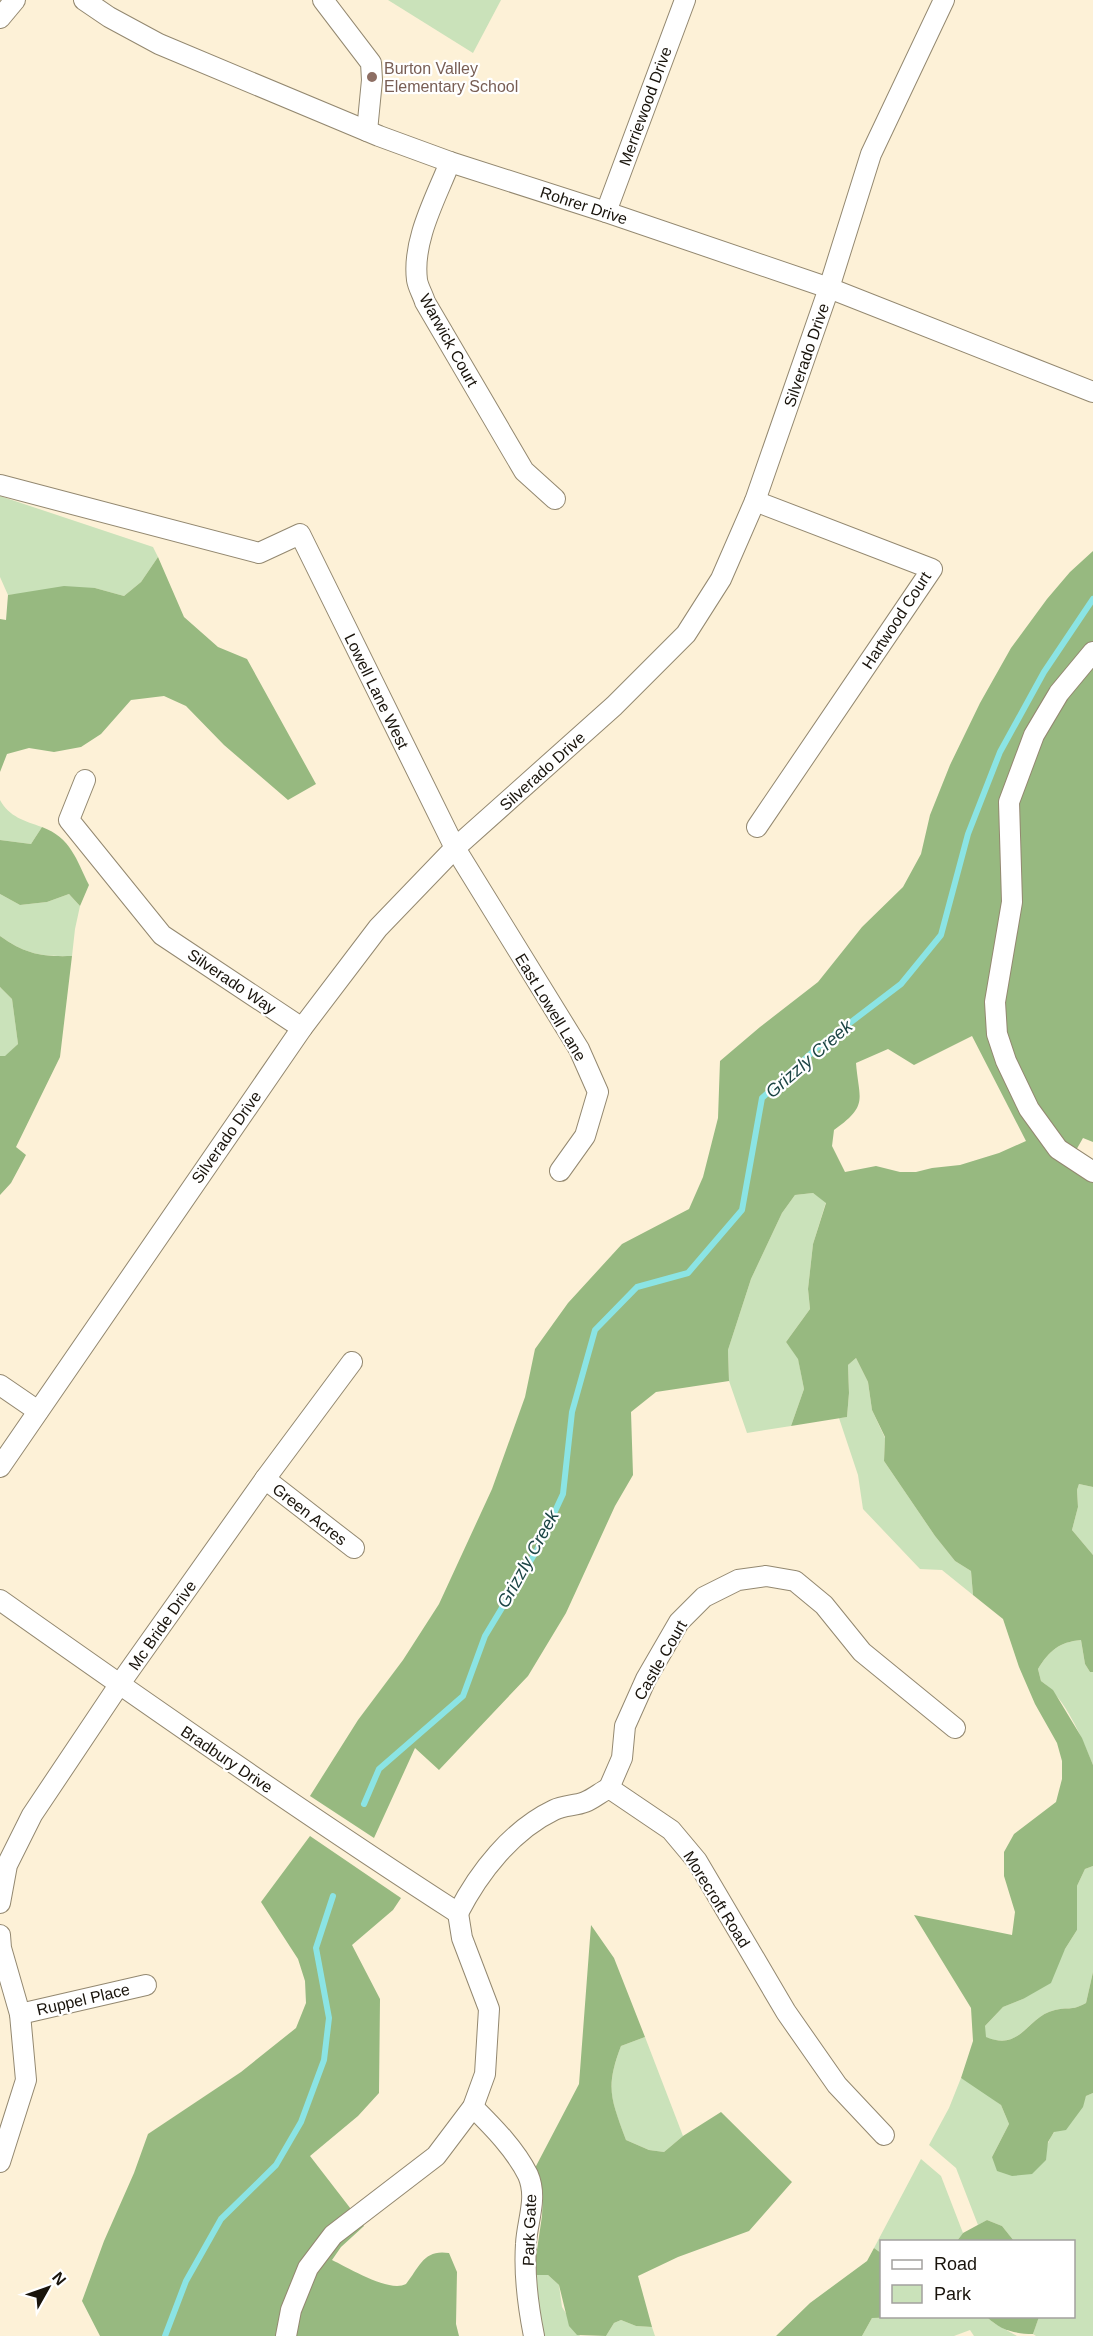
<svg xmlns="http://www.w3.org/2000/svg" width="1093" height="2336" viewBox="0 0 1093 2336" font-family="Arial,sans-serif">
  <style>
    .green { fill: #cae2ba }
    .forest { fill: #97b980; fill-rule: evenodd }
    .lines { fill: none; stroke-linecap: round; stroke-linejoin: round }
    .stream { stroke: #8be4e4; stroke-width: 6 }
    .minor-casing { stroke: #938870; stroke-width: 22 }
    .minor { stroke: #fff; stroke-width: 20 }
    .education-dot { fill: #8d6e63; stroke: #fff; stroke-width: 2 }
    .labels { text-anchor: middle; stroke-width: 4.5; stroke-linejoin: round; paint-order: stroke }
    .education-label { font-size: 16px; fill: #785e54; stroke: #fff; text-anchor: start }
    .street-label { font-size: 16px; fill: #19140c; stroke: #fff }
    .water-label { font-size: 18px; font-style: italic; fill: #1d4646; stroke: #fff }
  </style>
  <rect width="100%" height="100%" fill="#fdf1d7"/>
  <g class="green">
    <polygon points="388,0 501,0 473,53"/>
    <polygon points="0,496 153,547 158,557 141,582 124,596 95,588 8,595 0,577"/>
    <path d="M0,800C9,817 25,821 42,827L31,844L0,840Z"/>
    <path d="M0,894L20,905L47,902L69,894L80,906L75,929L72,956C42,957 25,954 0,936Z"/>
    <polygon points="0,987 12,999 18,1044 5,1057 0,1056"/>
    <polygon points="813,1193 826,1202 813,1244 808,1289 810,1309 786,1342 798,1358 804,1389 791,1426 747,1433 729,1381 728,1350 751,1279 782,1213 795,1195"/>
    <polygon points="856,1358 868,1382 872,1410 885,1438 884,1461 935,1536 955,1561 971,1571 973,1595 942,1570 920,1569 863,1509 858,1475 839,1418 847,1417 849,1393 848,1365"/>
    <polygon points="1079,1484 1093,1487 1093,1555 1072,1530 1078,1507 1077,1490"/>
    <path d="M1081,1640L1085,1664L1090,1672H1093V1765C1081,1736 1066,1699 1041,1681L1038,1669C1049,1651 1059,1642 1081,1640Z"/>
    <path d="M1093,1866V1972L1086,2003C1070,2012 1069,2006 1055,2010C1027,2016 1022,2052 985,2037V2026L1003,2007L1023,1999L1065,1949L1077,1930V1886L1085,1869Z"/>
    <path d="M645,2037L683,2136L664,2152L649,2150L626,2140C611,2099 605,2088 621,2046Z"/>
    <path d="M961,2078L978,2087L1001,2105L1009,2124L992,2157L1046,2160C1046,2154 1046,2146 1049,2141C1057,2122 1080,2116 1086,2096L1093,2093V2336H1036L1033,2334L1039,2317L1074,2316V2242L1014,2241L1002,2226L987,2220L978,2225L956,2168L929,2145L949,2108Z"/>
    <polygon points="921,2159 941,2176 963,2233 957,2241 882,2242 881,2253 874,2248"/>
    <polygon points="534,2275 548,2275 559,2285 562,2307 580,2336 540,2336"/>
    <polygon points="908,2316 987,2317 994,2323 1017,2336 974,2336 970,2330 954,2336 862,2336 872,2318"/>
    <polygon points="621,2320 636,2326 652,2327 655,2336 606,2336 614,2323"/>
  </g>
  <g class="forest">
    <path d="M1093,551V1142L1083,1138L1075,1152L1093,1178V1487L1079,1484L1077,1490L1078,1507L1072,1530L1093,1555V1672H1090L1085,1664L1081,1640C1059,1642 1049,1651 1038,1669L1041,1681L1053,1690L1082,1738L1093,1765V1866L1085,1869L1077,1886V1930L1065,1949L1051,1983L1023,1999L1003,2007L985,2026L986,2037C1022,2052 1027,2016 1055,2010C1069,2006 1070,2012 1086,2003L1093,1972V2093L1086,2096L1083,2107L1066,2130L1054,2132L1048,2142L1046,2160L1032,2174L1012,2176L997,2171L992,2157L1009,2124L1001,2105L961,2078L973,2041L971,2008L914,1915L1012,1935L1015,1912L1004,1876V1852L1014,1834L1056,1802L1062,1779V1761L1057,1743L1035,1704L1019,1667L1003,1619L973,1595L971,1571L955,1561L935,1536L884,1461L885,1437L872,1410L868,1382L856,1358L848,1365L849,1393L847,1417L791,1426L804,1389L798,1359L786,1342L810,1309L808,1289L813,1244L826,1203L813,1193L795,1195L782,1213L751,1279L728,1350L729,1381L656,1392L631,1412L633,1475L615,1506L566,1613L528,1676L439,1770L415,1748L374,1838L310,1796L358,1720L403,1660L439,1604L492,1489L525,1397L535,1349L568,1303L622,1244L689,1209L703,1177L718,1118L720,1061L760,1027L818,982L862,927L903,887L921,854L930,815L950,765L980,703L1011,648L1047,599L1070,572ZM972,1036L1026,1141L999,1153L960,1165L932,1168L916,1172H900L876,1166L845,1172L832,1146L834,1130C869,1105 859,1100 856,1063L888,1049L914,1065Z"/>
    <polygon points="158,557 184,617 218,647 247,659 316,784 288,800 224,745 186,706 164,696 131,700 101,734 81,747 54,752 29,748 7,754 0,772 0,619 6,620 8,595 64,586 95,588 124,596 141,582"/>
    <path d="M42,827C71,838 76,859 89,885L80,906L69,894L47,902L20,905L0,894V840L31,844Z"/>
    <path d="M0,936C25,954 42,957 72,956L60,1057L16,1147L26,1155L11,1183L0,1195V1056H5L18,1044L12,999L0,987Z"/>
    <path d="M310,1836L401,1898L393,1910L352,1945L380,1999L379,2093L358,2116L310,2156L364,2226L341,2247L332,2260C349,2268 389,2293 406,2284C420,2266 424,2249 449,2253L457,2272L456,2324L459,2336H100L82,2301L104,2241L134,2173L148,2134L241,2072L296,2028L306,2003L305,1981L298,1959L261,1902Z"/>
    <path d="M591,1925L614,1958L645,2037L621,2046C605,2088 611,2099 626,2140L649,2150L664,2152L683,2136L721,2112L792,2182L749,2231L678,2257L638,2276L652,2327L636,2326L621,2320L614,2323L606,2336L577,2335L569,2326L559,2285L548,2275H534V2270L542,2216L543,2193L535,2168L579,2084Z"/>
    <polygon points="987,2220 1002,2226 1014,2241 957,2241 963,2233"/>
    <polygon points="874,2248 881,2253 882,2316 908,2317 872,2318 862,2336 776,2336 810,2303 867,2261"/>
    <path d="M987,2317H1039L1033,2334C1015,2334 1000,2330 987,2317Z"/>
  </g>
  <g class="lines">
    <g class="stream">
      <polyline points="364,1804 379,1769 463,1696 485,1636 537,1550 563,1494 572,1412 595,1330 637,1287 688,1273 742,1210 762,1098 817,1048 901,984 941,935 968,834 1000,752 1044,672 1093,599"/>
      <polyline points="165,2336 186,2281 221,2219 276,2165 301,2122 324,2060 329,2018 316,1948 333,1896"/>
    </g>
    <defs>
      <g id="minor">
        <polyline points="84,0 109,17 159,44 379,136 450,162 606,212 829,288 1093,392"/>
        <polyline points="323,0 371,63 372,80 367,131"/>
        <polyline points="0,18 15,0"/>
        <path d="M450,162C436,198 412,240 417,280C418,287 423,295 425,302L524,471L555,499"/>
        <polyline points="606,212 685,0"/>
        <polyline points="0,485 259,553 300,534 455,848 579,1049 598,1092 585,1136 560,1171"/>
        <polyline points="755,501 932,569 757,827"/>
        <polyline points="1093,652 1059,693 1034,735 1009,802 1012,902 995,1002 997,1034 1006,1061 1029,1109 1058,1149 1093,1172"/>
        <polyline points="85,780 69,820 162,935 302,1028"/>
        <polyline points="0,1385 38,1411"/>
        <polyline points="0,1467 302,1028 378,928 455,848 614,706 686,634 721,579 755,501 829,288 871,154 944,0"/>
        <polyline points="265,1479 354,1548"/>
        <path d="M0,1600C151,1707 303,1813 458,1913"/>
        <polyline points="609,1788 622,1758 625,1726 646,1679 679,1622 704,1597 738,1580 766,1576 795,1581 824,1605 862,1652 955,1728"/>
        <polyline points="0,1903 7,1865 32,1815 119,1685 265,1479 352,1362"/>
        <path d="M458,1913C479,1872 512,1830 554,1810C564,1805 575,1806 585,1802C593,1799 601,1792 609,1788L671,1830L697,1861L786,2012L837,2085L884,2135"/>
        <polyline points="0,1935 1,1948 20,2014 26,2080 0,2162"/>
        <polyline points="20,2014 146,1985"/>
        <path d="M473,2107C493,2127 515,2149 528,2175C538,2198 527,2221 526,2244C524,2274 528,2306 534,2336"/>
        <polyline points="286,2336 291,2310 308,2268 333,2235 436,2156 473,2107 485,2074 489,2009 462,1938 458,1913"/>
      </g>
    </defs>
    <use href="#minor" class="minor-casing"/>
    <use href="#minor" class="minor"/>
  </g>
  <circle class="education-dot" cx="372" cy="77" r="6"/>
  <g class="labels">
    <g class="education-label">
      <text x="384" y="74">Burton Valley<tspan x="384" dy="18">Elementary School</tspan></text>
    </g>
    <g class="street-label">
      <text transform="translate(645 106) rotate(-70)" y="6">Merriewood Drive</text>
      <text transform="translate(584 205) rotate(18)" y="6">Rohrer Drive</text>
      <text transform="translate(449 340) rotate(61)" y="6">Warwick Court</text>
      <text transform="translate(806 355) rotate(-71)" y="6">Silverado Drive</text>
      <text transform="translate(896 620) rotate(-57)" y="6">Hartwood Court</text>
      <text transform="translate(377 691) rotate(64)" y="6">Lowell Lane West</text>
      <text transform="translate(542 771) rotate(-42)" y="6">Silverado Drive</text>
      <text transform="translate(232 981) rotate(34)" y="6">Silverado Way</text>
      <text transform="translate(551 1007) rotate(59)" y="6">East Lowell Lane</text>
      <text transform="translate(226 1137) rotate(-55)" y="6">Silverado Drive</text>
      <text transform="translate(310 1514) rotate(38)" y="6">Green Acres</text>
      <text transform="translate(162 1625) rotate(-55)" y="6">Mc Bride Drive</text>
      <text transform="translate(660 1660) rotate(-60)" y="6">Castle Court</text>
      <text transform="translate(227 1759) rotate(34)" y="6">Bradbury Drive</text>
      <text transform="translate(717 1899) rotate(58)" y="6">Morecroft Road</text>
      <text transform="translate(83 1999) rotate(-13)" y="6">Ruppel Place</text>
      <text transform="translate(529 2230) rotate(-88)" y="6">Park Gate</text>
    </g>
    <g class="water-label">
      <text transform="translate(809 1059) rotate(-41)" y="6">Grizzly Creek</text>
      <text transform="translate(528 1559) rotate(-61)" y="6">Grizzly Creek</text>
    </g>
  </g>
  <rect x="880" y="2240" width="195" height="78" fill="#ffffff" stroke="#a3a19e" stroke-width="1.5"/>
  <rect x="892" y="2260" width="30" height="9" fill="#ffffff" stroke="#a3a19e" stroke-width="1.5"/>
  <text x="934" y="2270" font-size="18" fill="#19140c">Road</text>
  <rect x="892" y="2285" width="30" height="18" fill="#cae2ba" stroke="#a3a19e" stroke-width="1.5"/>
  <text x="934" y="2300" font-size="18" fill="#19140c">Park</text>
  <g transform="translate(48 2288) rotate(50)" stroke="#ffffff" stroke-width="4.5" paint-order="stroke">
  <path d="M0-4.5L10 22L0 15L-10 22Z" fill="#19140c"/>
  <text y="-9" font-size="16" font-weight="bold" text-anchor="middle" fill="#19140c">N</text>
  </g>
</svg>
